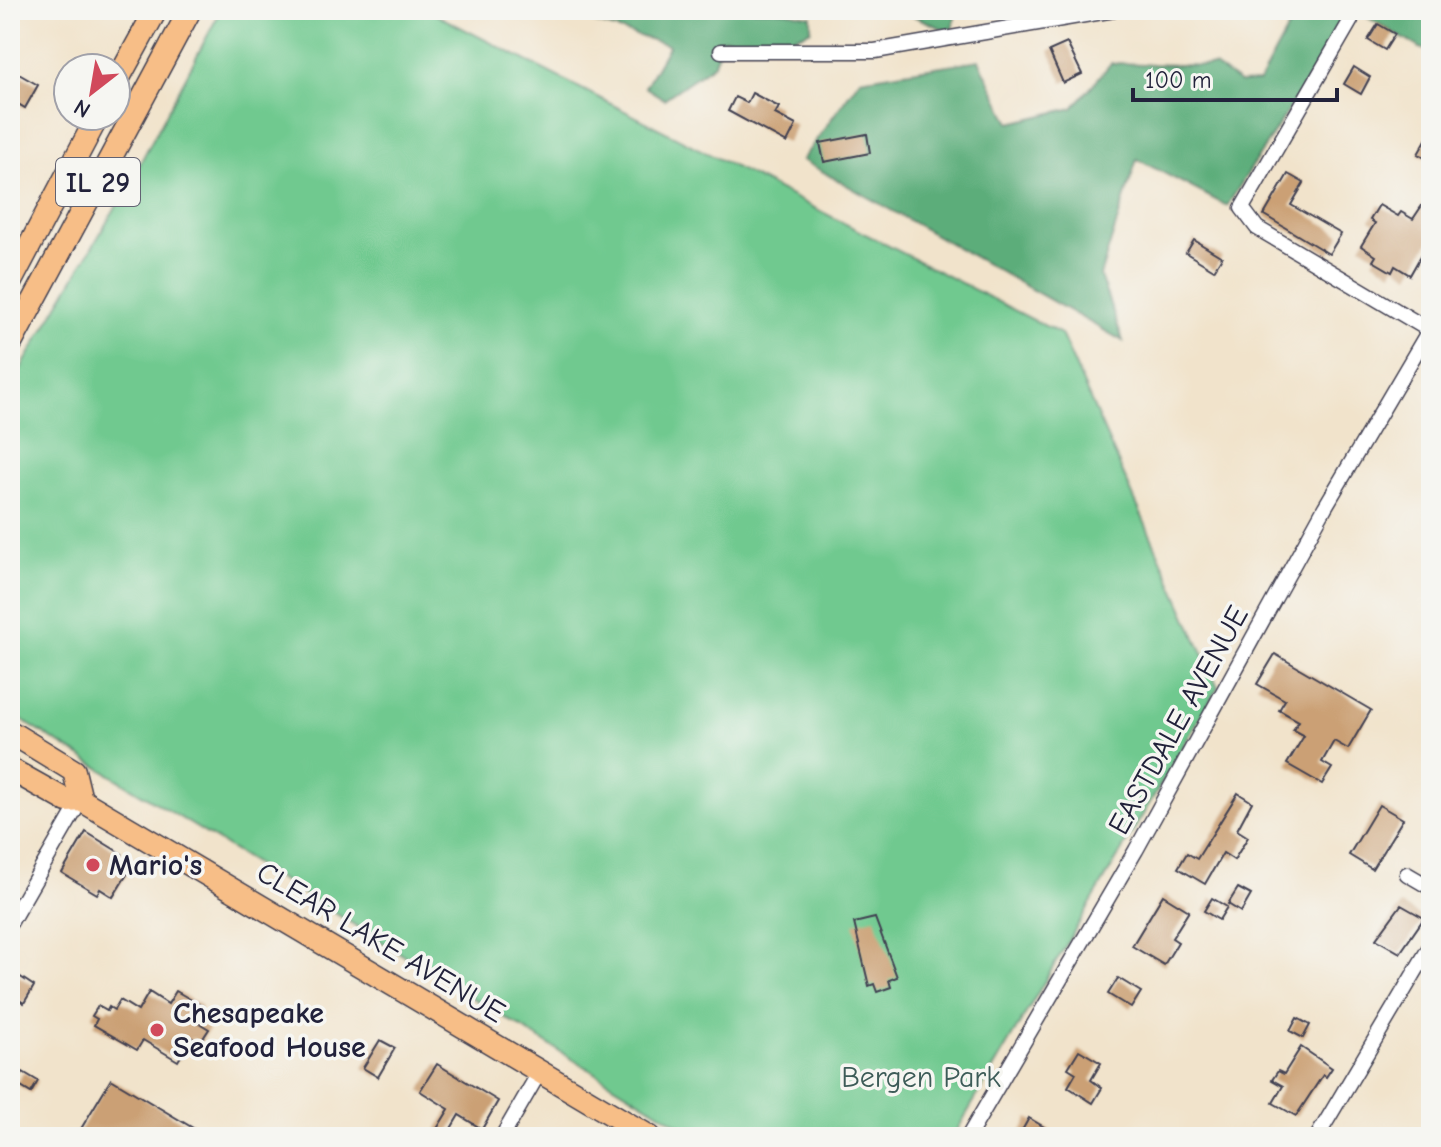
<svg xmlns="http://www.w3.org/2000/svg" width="1441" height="1147" viewBox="0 0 1441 1147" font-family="'Comic Neue',sans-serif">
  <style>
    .green { fill: #70c98f; stroke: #497665; stroke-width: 2 }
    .forest { fill: #5cad7a; stroke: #3f685a; stroke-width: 2 }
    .building { fill: #cba074 }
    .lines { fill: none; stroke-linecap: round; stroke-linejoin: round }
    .minor-casing { stroke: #413f51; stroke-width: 17 }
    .primary-casing { stroke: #413f51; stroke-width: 25 }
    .minor { stroke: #fff; stroke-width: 14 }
    .primary { stroke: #f7be87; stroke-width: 22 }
    .poi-dot { fill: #d1495b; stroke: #f6f6f2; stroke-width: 3 }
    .labels { text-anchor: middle; stroke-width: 7; stroke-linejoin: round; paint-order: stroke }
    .shield { fill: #f6f6f2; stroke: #626272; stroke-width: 2 }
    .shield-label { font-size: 28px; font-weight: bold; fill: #22223b }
    .street-label { font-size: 30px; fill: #22223b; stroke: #f6f6f2 }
    .poi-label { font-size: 30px; font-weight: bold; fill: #22223b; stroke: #f6f6f2; text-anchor: start }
    .park-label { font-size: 30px; fill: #3d5c58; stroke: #f6f6f2 }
  </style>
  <rect width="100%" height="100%" fill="#f6f6f2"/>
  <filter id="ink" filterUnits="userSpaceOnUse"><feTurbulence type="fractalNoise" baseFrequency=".0125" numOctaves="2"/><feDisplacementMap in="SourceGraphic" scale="16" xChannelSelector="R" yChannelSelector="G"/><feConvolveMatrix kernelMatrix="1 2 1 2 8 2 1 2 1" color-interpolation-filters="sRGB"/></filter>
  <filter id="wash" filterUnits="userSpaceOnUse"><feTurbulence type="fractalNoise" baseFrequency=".006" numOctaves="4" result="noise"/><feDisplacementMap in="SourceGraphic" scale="32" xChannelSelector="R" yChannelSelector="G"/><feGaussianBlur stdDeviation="1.8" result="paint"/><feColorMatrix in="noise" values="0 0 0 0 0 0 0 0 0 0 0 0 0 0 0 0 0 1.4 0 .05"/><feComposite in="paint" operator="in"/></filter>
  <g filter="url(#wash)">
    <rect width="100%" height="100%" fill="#f1e3cb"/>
    <polygon class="green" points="221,10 427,10 1061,334 1218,687 953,1137 699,1137 10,713 10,387 127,188"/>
    <g class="forest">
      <path d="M552,10H776L811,16V30C782,45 755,42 724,38L713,65L664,99L645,87L669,45Z"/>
      <polygon points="899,10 957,10 952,29 946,30"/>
      <polygon points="1298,10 1352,10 1227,206 1137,159 1100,276 1123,341 802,160 860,79 979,60 1010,123 1073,108 1111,63 1215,66 1240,83 1259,82"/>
      <polygon points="1355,10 1428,10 1431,52 1420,48"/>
    </g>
    <g id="blocks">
      <g class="building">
        <polygon points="1378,24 1395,34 1385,50 1368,40"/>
        <polygon points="1067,43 1082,74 1063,83 1049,51"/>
        <polygon points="1354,67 1370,77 1361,94 1344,84"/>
        <polygon points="10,69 38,85 25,108 10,99"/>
        <polygon points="752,93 779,107 775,114 796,125 787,143 728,111 735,97 747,103"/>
        <polygon points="1431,131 1431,161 1418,154"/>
        <polygon points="867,134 870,153 824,162 820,143"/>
        <polygon points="1288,174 1304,183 1291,205 1341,234 1329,254 1264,215"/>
        <polygon points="1423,204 1431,209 1431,238 1410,275 1395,266 1392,272 1373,261 1376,256 1361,246 1375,223 1370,220 1379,205 1398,216 1401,212 1413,219"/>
        <polygon points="1194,240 1222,257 1214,270 1186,253"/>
        <polygon points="1275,654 1371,710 1348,749 1334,741 1322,762 1332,768 1322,784 1287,764 1304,736 1293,730 1299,721 1279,710 1285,700 1257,684"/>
        <polygon points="1238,793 1252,802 1237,830 1248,837 1234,860 1223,853 1205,884 1178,868 1187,853 1197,859"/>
        <polygon points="1379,805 1403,819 1372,869 1349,855"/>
        <polygon points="86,832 122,854 116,863 129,871 113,897 100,889 97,894 62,873"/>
        <polygon points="1238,888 1251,895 1241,912 1228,904"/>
        <polygon points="1163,895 1189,911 1172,938 1178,942 1164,965 1132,946"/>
        <polygon points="1212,898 1227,907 1219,920 1204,911"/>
        <polygon points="1401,905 1424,918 1400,953 1376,939"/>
        <polygon points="875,918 897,977 889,980 891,987 877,992 874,984 869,986 854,923"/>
        <polygon points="16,974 34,986 24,1003 10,994 10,984"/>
        <polygon points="1118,978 1141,992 1131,1008 1108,994"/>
        <polygon points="176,991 202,1006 194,1020 209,1029 200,1043 192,1038 178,1061 143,1040 137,1050 94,1025 97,1019 92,1016 98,1006 107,1011 109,1007 114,1010 120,1000 138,1011 149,992 168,1004"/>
        <polygon points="1297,1018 1310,1025 1303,1038 1290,1031"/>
        <polygon points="380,1040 395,1048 378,1077 363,1068"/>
        <polygon points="1301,1047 1332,1068 1326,1077 1323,1075 1296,1116 1273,1103 1283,1086 1272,1080 1278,1071 1284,1074"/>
        <polygon points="1079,1050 1101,1063 1091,1080 1102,1088 1093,1103 1068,1087 1076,1073 1068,1068"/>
        <polygon points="437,1064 498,1101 482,1129 459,1115 446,1137 432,1137 449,1109 420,1091"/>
        <polygon points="23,1072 38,1081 31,1093 16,1084"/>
        <polygon points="111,1079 208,1137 76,1137"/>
        <polygon points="1029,1118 1061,1137 1026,1137 1020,1134"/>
      </g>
    </g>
  </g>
  <g filter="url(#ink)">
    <use href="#blocks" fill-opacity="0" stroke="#413f51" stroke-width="2"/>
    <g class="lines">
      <defs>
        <g id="minor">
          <polyline points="1351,20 1242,208 1257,228 1429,330"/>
          <polyline points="721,51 875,51 1114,10"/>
          <polyline points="1407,874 1431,888"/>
          <polyline points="10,923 81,800"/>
          <polyline points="502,1137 540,1071"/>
          <polyline points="968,1137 1136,850 1325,507 1431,327"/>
          <polyline points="1317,1137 1431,945"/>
        </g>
        <g id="primary">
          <polyline points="116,83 156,10"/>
          <polyline points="10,283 98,116"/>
          <polyline points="10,345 190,10"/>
          <polyline points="10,732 74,771 81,800"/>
          <polyline points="10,769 67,801 81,800 650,1137"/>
        </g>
      </defs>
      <use href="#minor" class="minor-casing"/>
      <use href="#primary" class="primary-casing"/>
      <use href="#minor" class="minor"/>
      <use href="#primary" class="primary"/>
    </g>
  </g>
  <g class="poi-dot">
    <circle cx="93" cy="865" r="8"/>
    <circle cx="157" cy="1030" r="8"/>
  </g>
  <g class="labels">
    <rect class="shield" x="56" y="158" width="84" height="48" rx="6"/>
    <g class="shield-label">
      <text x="98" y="192">IL 29</text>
    </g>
    <g class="street-label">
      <text transform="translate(1178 720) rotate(-61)" y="10">EASTDALE AVENUE</text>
      <text transform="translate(381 942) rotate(31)" y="10">CLEAR LAKE AVENUE</text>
    </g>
    <g class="poi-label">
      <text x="109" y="875">Mario's</text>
      <text x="173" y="1023">Chesapeake<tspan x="173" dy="34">Seafood House</tspan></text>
    </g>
    <g class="park-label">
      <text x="921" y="1087">Bergen Park</text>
    </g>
  </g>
  <rect width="1441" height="1147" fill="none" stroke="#f6f6f2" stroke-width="40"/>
  <g transform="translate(92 92) rotate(211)"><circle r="38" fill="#f6f6f2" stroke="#a1a1a9" stroke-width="2"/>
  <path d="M0-6L14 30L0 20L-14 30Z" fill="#d1495b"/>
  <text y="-12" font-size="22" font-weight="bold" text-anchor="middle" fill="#22223b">N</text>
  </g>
  <path d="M1133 88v12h204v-12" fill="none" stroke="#22223b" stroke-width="4"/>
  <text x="1145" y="88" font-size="24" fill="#22223b" stroke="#f6f6f2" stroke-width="6" paint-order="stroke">100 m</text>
</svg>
